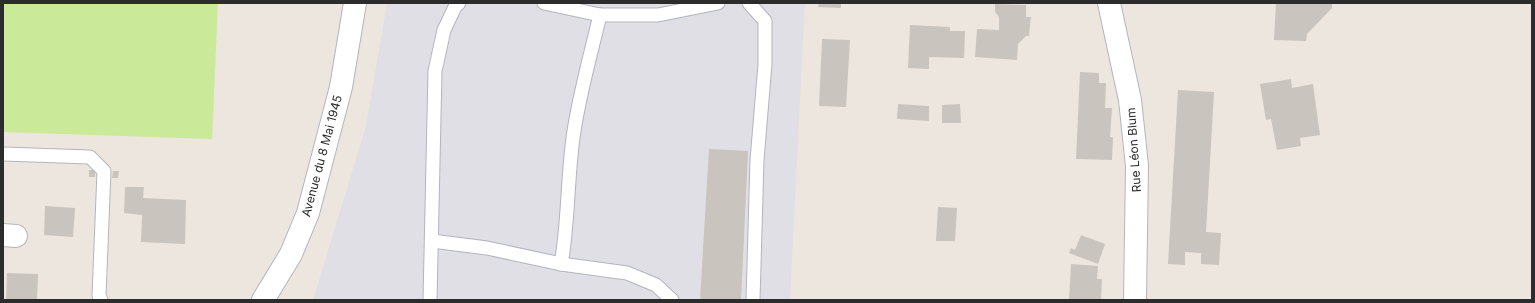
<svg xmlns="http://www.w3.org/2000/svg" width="1535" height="303" viewBox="0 0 1535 303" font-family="Inter,sans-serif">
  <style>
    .industrial { fill: #e0dfe6 }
    .pitch { fill: #cae999 }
    .building { fill: #c9c4bd }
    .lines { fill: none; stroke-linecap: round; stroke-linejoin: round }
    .service-casing { stroke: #b2b5bf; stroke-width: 15 }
    .minor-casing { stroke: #b2b5bf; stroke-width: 24 }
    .secondary-casing { stroke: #b2b5bf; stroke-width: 24 }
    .service { stroke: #fff; stroke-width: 13 }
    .minor { stroke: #fff; stroke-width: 22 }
    .secondary { stroke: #fff; stroke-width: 22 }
    .labels { text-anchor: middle; stroke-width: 4; stroke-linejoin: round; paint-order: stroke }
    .street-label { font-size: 12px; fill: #2c2c2c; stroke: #fff }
  </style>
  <rect width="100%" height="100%" fill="#ede6de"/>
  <polygon class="industrial" points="387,3 805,3 790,300 313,300 366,126"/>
  <polygon class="pitch" points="3,3 218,3 212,139 3,132"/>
  <g class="building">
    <polygon points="819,3 841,3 841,8 818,7"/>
    <polygon points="1276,3 1332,3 1332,8 1307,34 1306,41 1274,40"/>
    <polygon points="995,4 1026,5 1026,17 1031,17 1029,36 1026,36 1018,44 1017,60 975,57 977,29 999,30 999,17 995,12"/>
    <polygon points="910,25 950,27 950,31 965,31 964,58 929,57 929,69 908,68"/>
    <polygon points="822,39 850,40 846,107 819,106"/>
    <polygon points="1080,72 1099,73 1099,83 1106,83 1105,108 1112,108 1110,137 1113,137 1112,160 1076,159"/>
    <polygon points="1291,79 1292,88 1313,84 1320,135 1300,138 1301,146 1277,150 1271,119 1266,120 1260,84"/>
    <polygon points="1178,90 1214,92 1206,232 1221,233 1219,265 1201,264 1201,253 1185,252 1185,265 1168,264"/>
    <polygon points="898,104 929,106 929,121 897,119"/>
    <polygon points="960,104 961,123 942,123 942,105"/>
    <polygon points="709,149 748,151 741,300 700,300"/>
    <rect x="89" y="170" width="6" height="7"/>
    <polygon points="113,171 119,171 118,178 112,178"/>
    <polygon points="125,187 144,187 143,198 186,200 185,244 141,242 142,215 124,213"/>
    <polygon points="45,206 75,208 73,237 44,235"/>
    <polygon points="938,207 957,208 955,241 936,241"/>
    <polygon points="1081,235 1105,244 1098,264 1069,253 1071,248 1075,250"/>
    <polygon points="1071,264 1098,266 1097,279 1102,279 1101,300 1069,300"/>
    <polygon points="7,273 38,274 37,300 6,300"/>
  </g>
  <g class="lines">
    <defs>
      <g id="service">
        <polyline points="544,3 600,15 658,15 718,3"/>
        <polyline points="749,3 765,21 765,64 757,160 753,300"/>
        <polyline points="3,154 90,157 104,171 99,296 101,300"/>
        <polyline points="432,241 487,248 561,264 627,273 656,285 672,300"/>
        <path d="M561,264C569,220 567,175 574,131C580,92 591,53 600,15"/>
        <polyline points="430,300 435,71 444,30 455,7 459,3"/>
      </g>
      <g id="minor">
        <polyline points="1109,3 1130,100 1137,166 1135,300"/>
        <polyline points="3,235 16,236"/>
      </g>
      <polyline id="secondary" points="263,300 291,254 308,213 341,87 355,3"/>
    </defs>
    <use href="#service" class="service-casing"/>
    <use href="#minor" class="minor-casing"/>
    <use href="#secondary" class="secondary-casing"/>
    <use href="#service" class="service"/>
    <use href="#minor" class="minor"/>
    <use href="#secondary" class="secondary"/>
  </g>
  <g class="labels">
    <g class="street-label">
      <text transform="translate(1134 150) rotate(-94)" y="4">Rue Léon Blum</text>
      <text transform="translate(322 156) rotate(-75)" y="4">Avenue du 8 Mai 1945</text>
    </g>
  </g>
  <rect width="1535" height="303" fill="none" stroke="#2c2c2c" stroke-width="8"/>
</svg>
